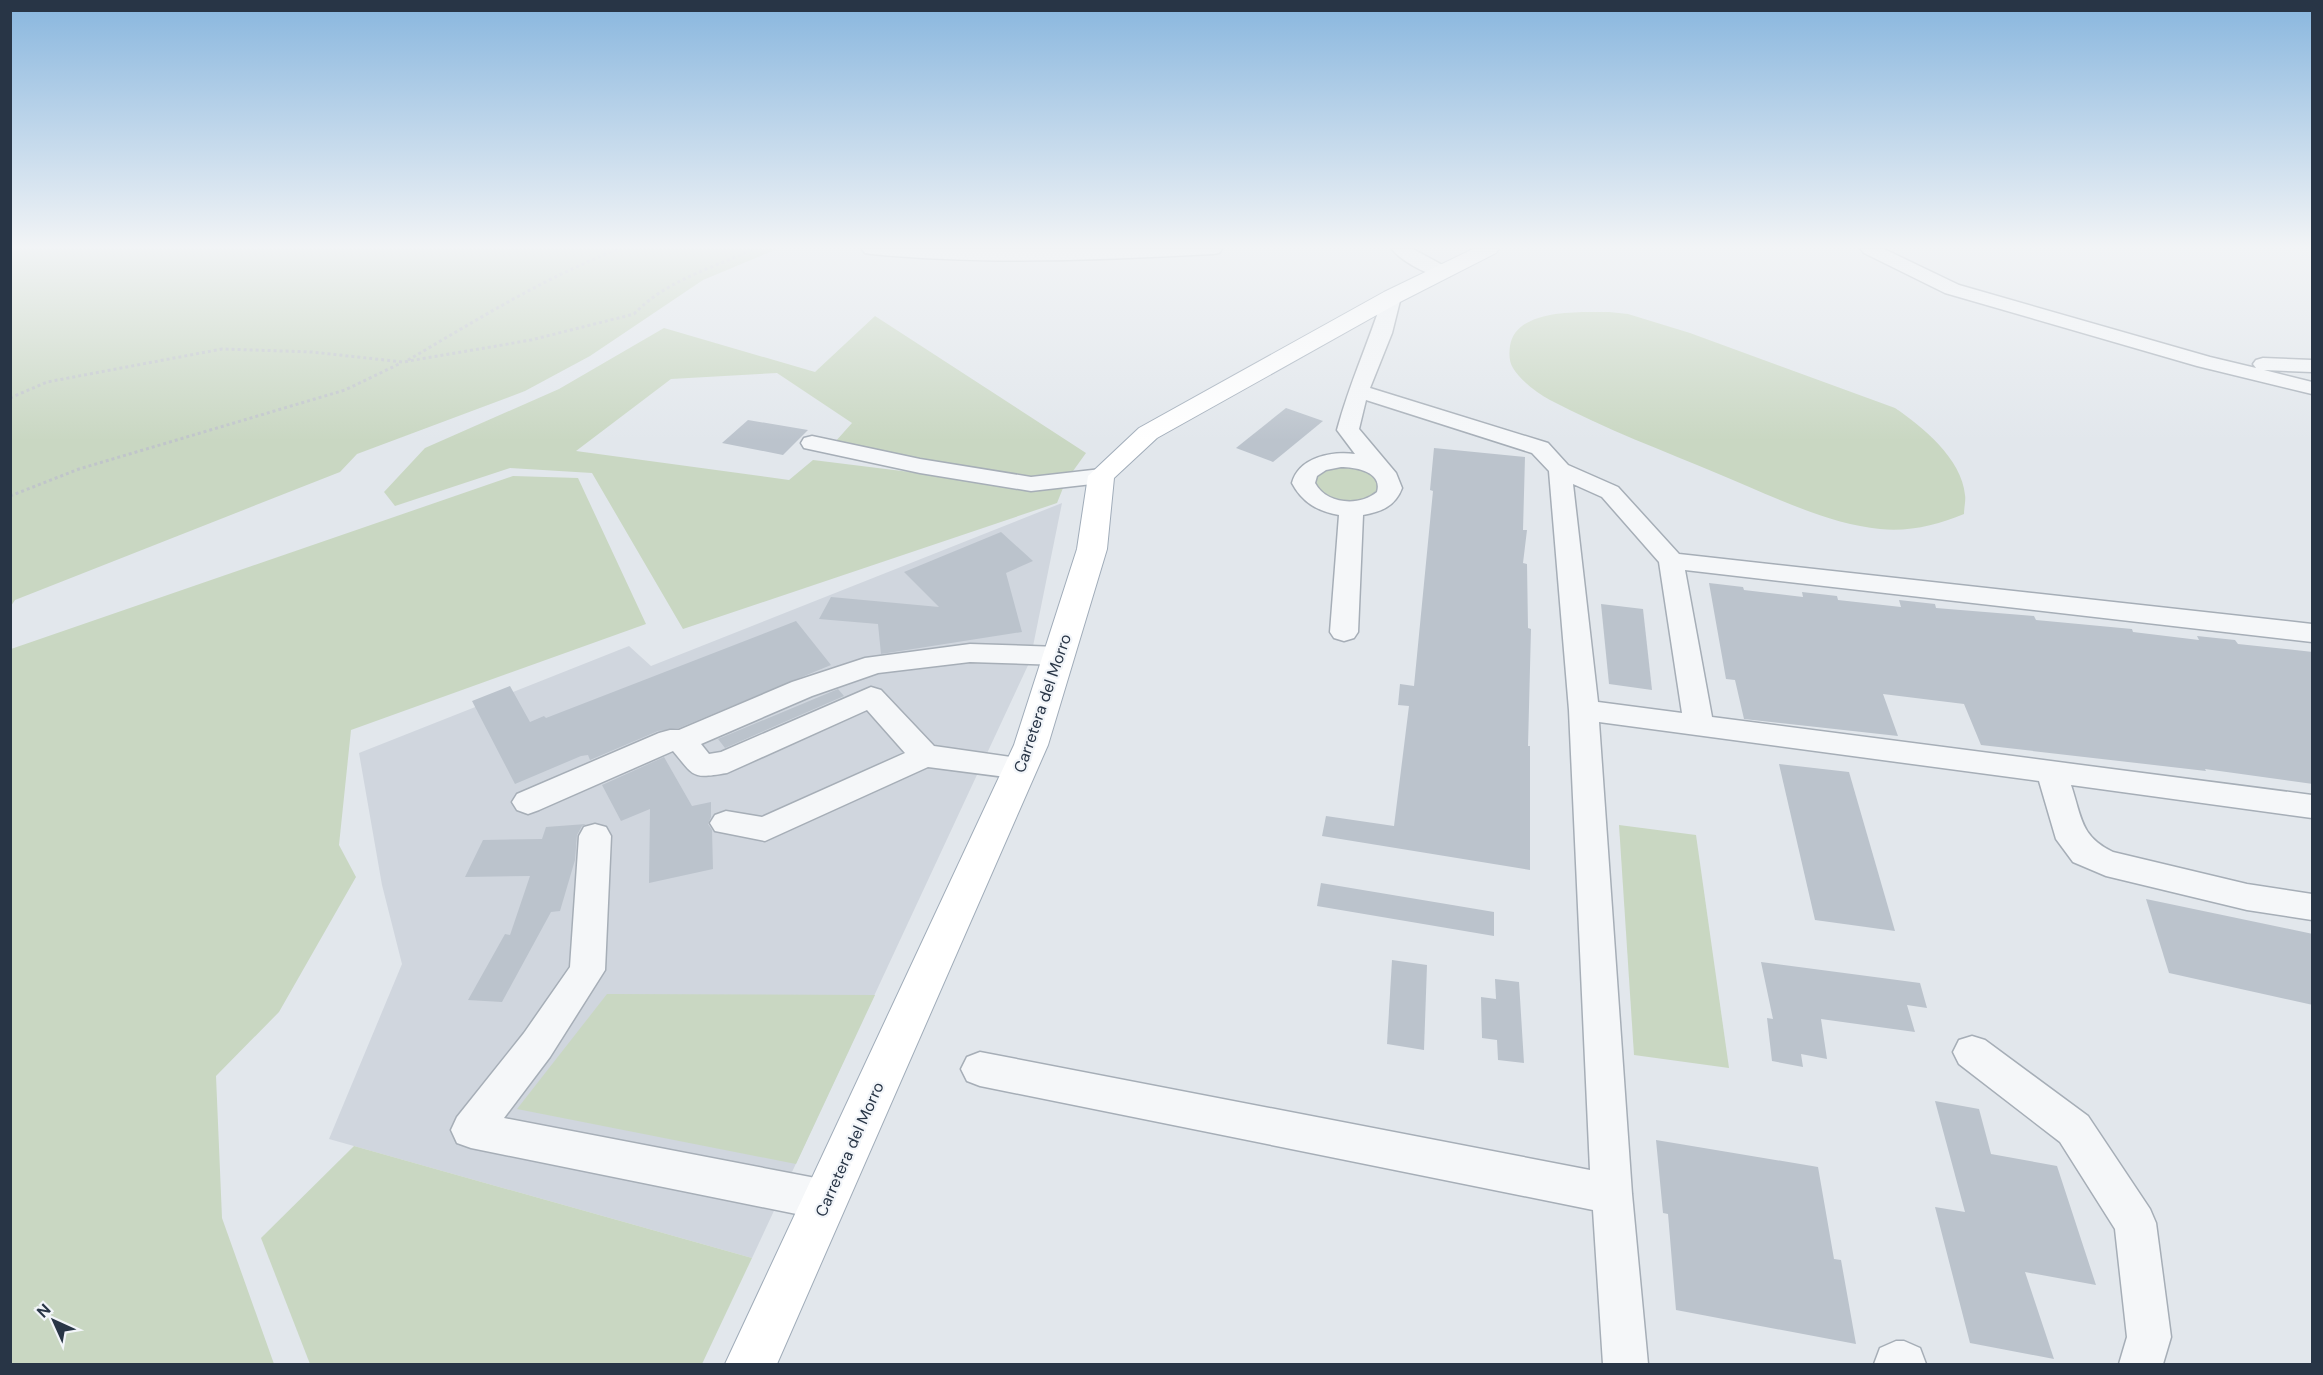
<svg xmlns="http://www.w3.org/2000/svg" width="2323" height="1375" viewBox="0 0 2323 1375" font-family="'DM Sans',sans-serif">
  <style>
    .built { fill: #d0d6de }
    .green { fill: #c9d7c2 }
    .building { fill: #bbc3cc }
    .lines { fill: none; stroke-linecap: round; stroke-linejoin: round }
    .minor-casing { stroke: #a6aeb7; stroke-width: 3 }
    .major-casing { stroke: #a0acb9; stroke-width: 2 }
    .path { stroke: #c0c5ca; stroke-width: 3; stroke-dasharray: 3 3; stroke-linecap: butt }
    .minor { fill: #f5f7f9; fill-rule: evenodd }
    .major { fill: #fff; fill-rule: evenodd }
    .labels { text-anchor: middle; stroke-width: 4.5; stroke-linejoin: round; paint-order: stroke }
    .street-label { font-size: 16px; fill: #283546; stroke: #f2f5f9 }
  </style>
  <rect width="100%" height="100%" fill="#e2e7ec"/>
  <polygon class="built" points="1062,503 1030,661 752,1258 329,1139 402,964 382,885 359,753 629,646 651,666"/>
  <g class="green">
    <polygon points="10,249 777,249 703,280 590,356 525,391 357,454 340,472 15,600 11,606"/>
    <path d="M1609,312L1628,314L1690,333L1895,408C1922,426 1962,459 1965,495C1966,500 1964,508 1964,514C1938,525 1909,532 1880,529C1827,524 1770,495 1721,475C1664,451 1605,429 1550,400C1537,393 1521,381 1513,368C1509,362 1509,353 1510,346C1516,308 1580,312 1609,312Z"/>
    <polygon points="875,316 1086,453 1068,478 1034,480 900,457 835,442 852,423 777,373 671,379 576,451 789,480 813,460 1015,485 1060,485 1063,488 1057,503 683,629 592,473 510,468 395,506 384,492 425,448 559,389 664,328 815,372"/>
    <polygon points="1349,465 1376,475 1381,487 1373,497 1353,502 1341,501 1321,494 1313,482 1320,471"/>
    <polygon points="513,476 578,478 646,624 351,730 339,845 356,877 279,1012 216,1076 222,1218 274,1364 11,1364 11,649"/>
    <polygon points="1619,825 1696,835 1729,1068 1634,1055"/>
    <polygon points="607,994 875,995 796,1164 517,1109"/>
    <polygon points="354,1146 752,1258 702,1364 310,1364 261,1238"/>
  </g>
  <g class="building">
    <polygon points="1286,408 1323,421 1273,462 1236,448"/>
    <polygon points="748,420 808,430 783,455 722,443"/>
    <polygon points="1434,448 1525,457 1523,530 1527,530 1523,563 1527,564 1528,628 1531,629 1528,746 1530,746 1530,870 1322,836 1326,816 1394,826 1409,706 1398,705 1400,684 1414,686 1433,491 1430,490"/>
    <polygon points="1001,532 1033,561 1006,573 1022,632 881,654 878,624 819,619 831,597 939,607 904,572"/>
    <polygon points="1709,583 1743,587 1744,590 1803,597 1802,592 1837,596 1838,600 1901,607 1899,600 1935,604 1936,608 2034,616 2036,620 2132,629 2133,632 2199,640 2197,636 2235,640 2238,644 2313,652 2313,784 2205,769 2206,771 1981,745 1964,704 1883,694 1898,736 1744,719 1735,680 1726,679"/>
    <polygon points="1601,604 1643,609 1652,690 1609,684"/>
    <polygon points="796,621 831,665 679,728 658,731 590,760 588,755 581,756 515,784 472,701 510,686 530,722 544,716 546,718"/>
    <polygon points="838,689 844,696 725,748 718,739"/>
    <polygon points="664,757 692,806 711,802 711,817 708,824 712,830 713,869 649,883 650,809 621,821 602,785"/>
    <polygon points="1779,764 1849,772 1895,931 1815,920"/>
    <polygon points="586,824 582,826 577,835 575,860 560,911 551,912 502,1002 468,1000 505,934 510,935 530,876 465,877 483,840 542,839 546,827"/>
    <polygon points="1321,883 1494,912 1494,936 1317,906"/>
    <polygon points="2146,899 2313,934 2313,1005 2169,973"/>
    <polygon points="1392,960 1427,965 1424,1050 1387,1044"/>
    <polygon points="1761,962 1920,983 1927,1008 1907,1005 1915,1032 1821,1019 1827,1059 1801,1054 1803,1067 1772,1061 1767,1018 1773,1019"/>
    <polygon points="1495,979 1519,982 1524,1063 1498,1060 1497,1040 1482,1038 1481,997 1496,999"/>
    <polygon points="1935,1101 1979,1109 1991,1154 2057,1166 2096,1285 2025,1272 2054,1359 1970,1343 1935,1207 1965,1212"/>
    <polygon points="1656,1140 1818,1167 1834,1259 1841,1260 1856,1344 1676,1310 1668,1214 1663,1213"/>
  </g>
  <g class="lines">
    <defs>
      <g id="minor">
        <path d="M862,249H1222L1219,253L1213,254C1099,260 985,265 871,254L865,253Z"/>
        <path d="M1392,249H1413L1448,268L1451,272L1448,276C1434,280 1401,261 1392,249Z"/>
        <polygon points="1861,249 1884,249 1959,285 2210,357 2256,368 2253,364 2256,360 2263,358 2312,360 2312,372 2264,370 2312,382 2312,394 2197,366 1945,293 1864,253"/>
        <path d="M1392,291L1399,293L1401,297L1392,333L1370,388L1548,443L1568,465L1618,487L1679,554L2312,624V642L1685,570L1712,717L2312,795V818L2071,785C2082,818 2080,836 2113,852L2247,884L2312,894V920L2247,910L2106,876L2073,862L2056,839L2039,781L1599,722L1632,1194L1648,1364H1603L1593,1210L980,1086L967,1081L961,1069L967,1057L980,1052L1590,1170L1569,710L1549,471L1532,453L1366,400L1359,429L1396,473L1402,488C1395,507 1380,512 1363,515L1358,632L1354,638L1344,641L1334,638L1330,632L1339,515C1317,511 1302,502 1292,483C1299,457 1332,451 1355,454L1337,430C1349,384 1369,342 1383,297L1385,293ZM1341,467C1356,467 1383,472 1377,492C1359,507 1326,504 1315,483L1317,476L1326,470ZM1573,484L1602,497L1659,562L1682,713L1598,702Z"/>
        <polygon points="812,436 920,459 1031,477 1101,469 1109,471 1113,476 1109,481 1101,483 1031,491 920,473 804,448 801,443 804,438"/>
        <path d="M970,644L1059,647L1069,650L1073,656L1069,662L1059,665L970,662L878,673L812,696L701,744L709,754L721,752L871,687L881,690L934,746L1032,760L1036,768L1032,776L1021,779L928,767L765,841L715,831L710,823L715,815L726,811L762,817L905,753L867,710L727,773C691,779 695,777 673,751L539,810L528,814L517,810L512,802L517,794L659,733L670,730H679L792,682L865,658Z"/>
        <polygon points="595,824 606,827 611,836 605,970 550,1057 504,1118 826,1180 841,1186 847,1200 841,1214 826,1220 471,1148 457,1143 451,1130 457,1117 524,1033 570,967 579,836 584,827"/>
        <polygon points="1972,1036 1985,1040 2088,1116 2150,1209 2156,1223 2171,1337 2163,1364 2119,1364 2127,1337 2115,1229 2060,1142 1959,1064 1953,1052 1959,1040"/>
        <polygon points="1896,1341 1904,1341 1920,1348 1926,1364 1874,1364 1880,1348"/>
      </g>
      <polygon id="major" points="1473,249 1499,249 1496,253 1400,302 1157,438 1114,478 1107,549 1048,745 777,1364 725,1364 1014,745 1077,549 1088,476 1139,428 1384,292"/>
    </defs>
    <use href="#minor" class="minor-casing"/>
    <use href="#major" class="major-casing"/>
    <g class="path">
      <path d="M408,360C477,320 545,277 619,249"/>
      <path d="M10,398L47,382L222,349L312,352L403,362L531,340L634,314C665,281 714,267 755,249"/>
      <polyline points="10,496 79,469 345,390 401,363"/>
    </g>
    <use href="#minor" class="minor"/>
    <use href="#major" class="major"/>
  </g>
  <linearGradient id="sky" x2="0" y2="1"><stop stop-color="#88b6de"/><stop offset="0.56" stop-color="#f2f4f6"/><stop offset="1" stop-color="#f2f4f6" stop-opacity="0"/></linearGradient>
  <rect width="2323" height="441" fill="url(#sky)"/>
  <g class="labels">
    <g class="street-label">
      <text transform="translate(1042 703) rotate(-71)" y="6">Carretera del Morro</text>
      <text transform="translate(849 1149) rotate(-66)" y="6">Carretera del Morro</text>
    </g>
  </g>
  <rect width="2323" height="1375" fill="none" stroke="#283546" stroke-width="24"/>
  <g transform="translate(54 1321) rotate(315)" stroke="#f2f5f9" stroke-width="4.5" paint-order="stroke">
  <path d="M0-4.5L10 22L0 15L-10 22Z" fill="#283546"/>
  <text y="-9" font-size="16" font-weight="bold" text-anchor="middle" fill="#283546">N</text>
  </g>
</svg>
